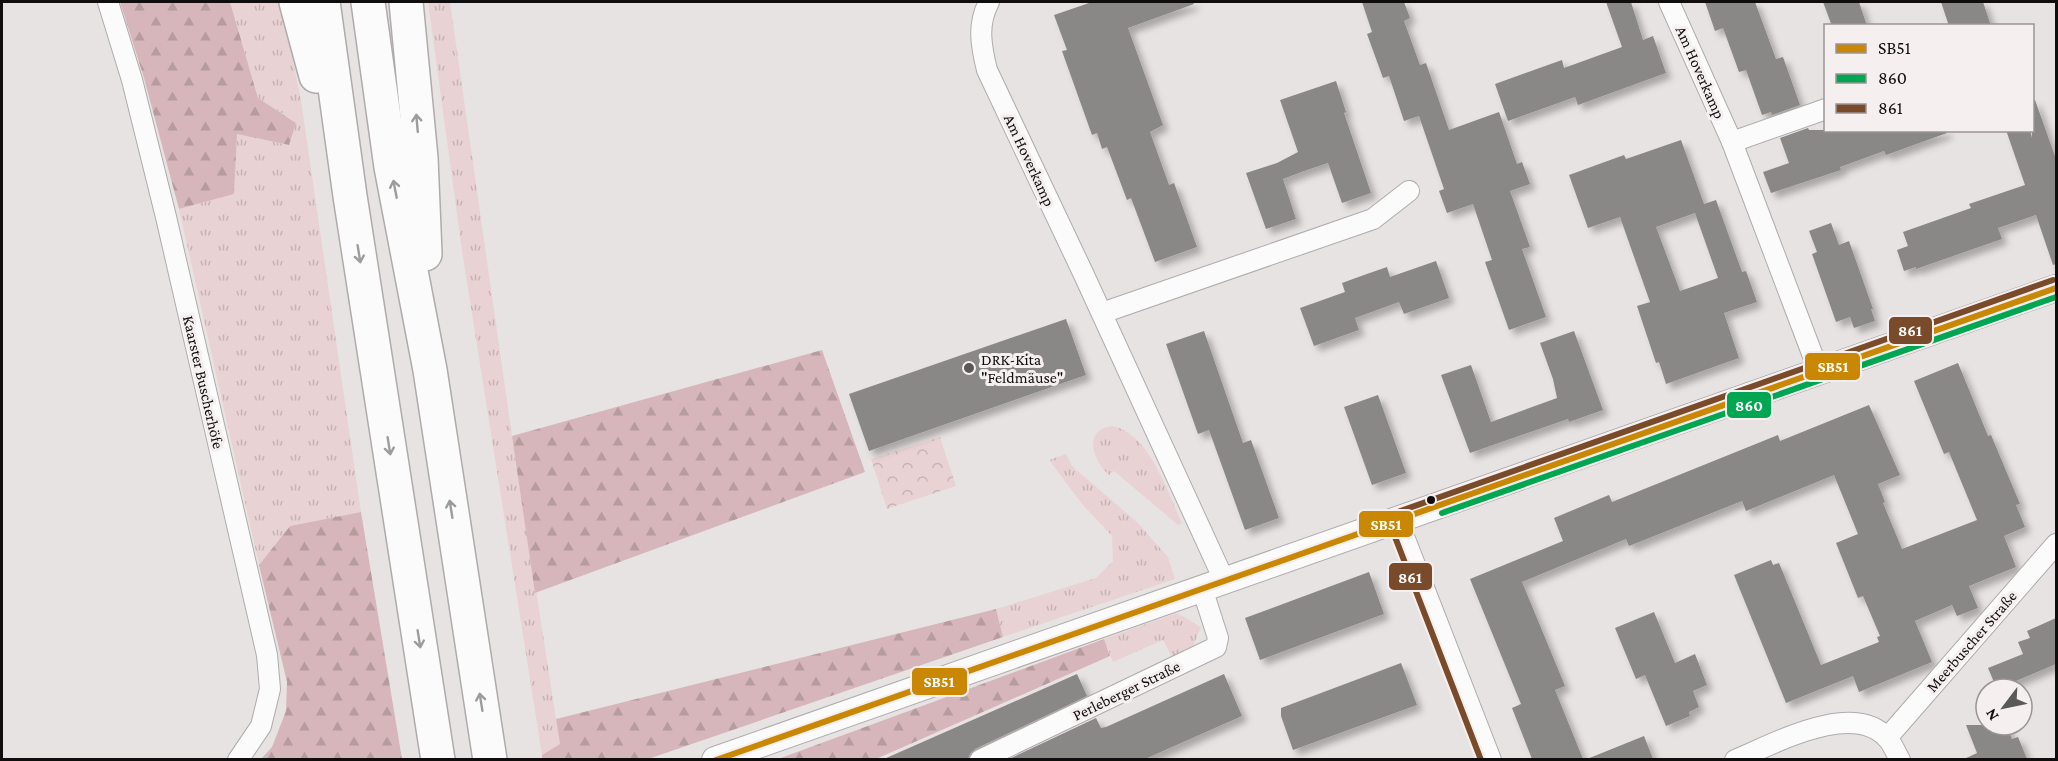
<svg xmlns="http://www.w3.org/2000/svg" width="2058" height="761" viewBox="0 0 2058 761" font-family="'Crimson Pro',serif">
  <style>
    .grass { fill: url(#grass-tufts) }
    .forest { fill: url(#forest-firs) }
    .park { fill: url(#park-crowns) }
    .building { fill: #8a8787; fill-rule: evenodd; filter: url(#shadow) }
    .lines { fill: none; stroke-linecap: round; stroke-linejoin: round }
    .minor-casing { stroke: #afabab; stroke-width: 22 }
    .tertiary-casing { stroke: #afabab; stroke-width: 28 }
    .motorway-casing { stroke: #afabab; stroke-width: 36 }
    .minor { stroke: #fcfbfb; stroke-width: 20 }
    .tertiary { stroke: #fcfbfb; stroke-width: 26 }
    .motorway { stroke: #fcfbfb; stroke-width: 33 }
    .bus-1-casing { stroke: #f6eff0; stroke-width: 10 }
    .bus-2-casing { stroke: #f6eff0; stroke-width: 10 }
    .bus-3-casing { stroke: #f6eff0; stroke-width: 10 }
    .bus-1 { stroke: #c98703; stroke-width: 6 }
    .bus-2 { stroke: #00a651; stroke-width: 6 }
    .bus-3 { stroke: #7a4b2a; stroke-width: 6 }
    .oneway { stroke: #9d9c9c }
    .poi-dot { fill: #5b5858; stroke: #f6eff0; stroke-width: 2 }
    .bus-dot { fill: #0f0d0d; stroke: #f6eff0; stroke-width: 2 }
    .labels { text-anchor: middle; stroke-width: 6; stroke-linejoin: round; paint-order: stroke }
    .street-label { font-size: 16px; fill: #0f0d0d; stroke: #f6eff0 }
    .poi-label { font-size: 16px; fill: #0f0d0d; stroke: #f6eff0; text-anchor: start }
    .line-badge { stroke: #f6eff0; stroke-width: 2 }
    .badge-label { font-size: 16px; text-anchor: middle; font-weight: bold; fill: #fff }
  </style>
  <defs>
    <pattern id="grass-tufts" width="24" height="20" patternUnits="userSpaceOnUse" patternTransform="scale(1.5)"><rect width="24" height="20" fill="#e9d2d4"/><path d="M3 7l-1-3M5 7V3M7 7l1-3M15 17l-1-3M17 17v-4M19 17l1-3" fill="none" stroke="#c7b3b5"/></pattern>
    <pattern id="forest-firs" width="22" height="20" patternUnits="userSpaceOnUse" patternTransform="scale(1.5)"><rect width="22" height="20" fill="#d6b6ba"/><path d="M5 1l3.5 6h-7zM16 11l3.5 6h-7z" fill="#b69b9f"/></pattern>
    <pattern id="park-crowns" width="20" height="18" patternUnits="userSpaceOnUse" patternTransform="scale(1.5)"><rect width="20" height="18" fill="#e9d2d4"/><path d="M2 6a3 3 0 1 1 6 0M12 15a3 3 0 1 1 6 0" fill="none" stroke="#c7b3b5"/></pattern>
    <filter id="shadow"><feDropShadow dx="5.5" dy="5.5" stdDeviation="3" flood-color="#0004"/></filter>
  </defs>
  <rect width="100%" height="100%" fill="#e8e3e3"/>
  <g class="grass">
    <polygon points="230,2 281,2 301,100 361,512 290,526 259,565 179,209 234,194 236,133 288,145 296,123 258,98"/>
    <polygon points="428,2 450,2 512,436 560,744 542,755 462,251"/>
    <path d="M1112,426C1150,433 1167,492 1182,523L1178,525L1114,471L1109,475C1094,462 1081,430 1112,426Z"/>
    <polygon points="1066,454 1072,466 1138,523 1168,557 1175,579 1003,637 996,609 1096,578 1113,561 1112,536 1082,504 1049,460"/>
    <polygon points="1177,613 1201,627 1191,651 1173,659 1163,640 1113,662 1104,639"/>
  </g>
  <g class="forest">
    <polygon points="120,2 230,2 258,98 296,123 289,145 237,134 234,194 179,209 144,78"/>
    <polygon points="822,350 865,472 535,593 512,436"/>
    <polygon points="361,512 402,759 261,759 272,747 286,711 287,682 259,565 290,526"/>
    <polygon points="996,609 1003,637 648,759 542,759 542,755 560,744 556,719"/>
    <polygon points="1104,639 1110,656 876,759 778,759"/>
  </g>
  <polygon class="park" points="940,437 956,486 887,509 871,459"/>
  <g class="building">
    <polygon points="1092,2 1193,2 1194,4 1128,28 1163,125 1150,132 1169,185 1174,183 1197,247 1155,262 1131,198 1127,200 1107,147 1102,149 1097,133 1092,135 1062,51 1067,50 1054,15"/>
    <polygon points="1362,2 1404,2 1410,18 1404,21 1420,65 1426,63 1449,130 1499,112 1517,164 1522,162 1530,184 1510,191 1530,247 1522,249 1546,317 1509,330 1485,262 1492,260 1473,204 1447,213 1439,191 1444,189 1419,116 1404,121 1389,76 1383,78 1367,34 1372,32"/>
    <polygon points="1606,2 1631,2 1643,40 1653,36 1666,73 1578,105 1575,97 1508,121 1495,84 1562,60 1564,68 1622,47"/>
    <polygon points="1705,2 1755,2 1776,59 1783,57 1800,105 1772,115 1771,112 1762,115 1746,70 1739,72 1723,28 1715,31"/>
    <polygon points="1823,2 1859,2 1867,26 1832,26"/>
    <polygon points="1941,2 1983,2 1991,26 1949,26"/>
    <polygon points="1336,81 1346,112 1344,113 1371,193 1342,203 1328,163 1304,171 1283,179 1296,219 1266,229 1246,173 1277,163 1298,152 1280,100"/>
    <polygon points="2035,100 2056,159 2056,264 2053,265 2036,215 1998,228 2002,239 1916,269 1916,267 1904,271 1897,250 1908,246 1903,232 1971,208 1969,204 2025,185 2006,130 2030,130 2032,138 2032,101"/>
    <polygon points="1808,128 1809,130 1946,130 1947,133 1886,155 1884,151 1840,167 1841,170 1771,193 1763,172 1789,163 1780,138"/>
    <path d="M1681,140L1704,204L1716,200L1742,272L1746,271L1757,302L1724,313L1739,358L1666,384L1659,362L1656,363L1637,306L1650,302L1620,217L1588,228L1569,175L1624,155L1626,159ZM1695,213L1718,278L1680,291L1656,227Z"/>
    <polygon points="1831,223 1839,245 1849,241 1873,309 1871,309 1875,321 1854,328 1850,317 1836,322 1812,254 1817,252 1809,231"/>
    <polygon points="1436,261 1449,298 1404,314 1399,302 1355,318 1359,330 1314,346 1300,308 1345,292 1342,283 1364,275 1387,267 1390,277"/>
    <polygon points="1066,319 1086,375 869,451 849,394"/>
    <polygon points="1204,331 1243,443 1251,440 1279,518 1245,530 1209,430 1198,434 1166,344"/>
    <polygon points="1574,331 1603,410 1569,422 1568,419 1470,453 1441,375 1471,365 1491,422 1557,398 1553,379 1540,343"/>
    <polygon points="1958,363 1988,436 1991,435 2020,504 2016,505 2025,527 2004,536 2016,567 1969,586 1978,608 1957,616 1952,605 1915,621 1932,662 1859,692 1853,676 1786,703 1734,575 1771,560 1773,565 1779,563 1821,665 1879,642 1877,637 1880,636 1863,596 1858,598 1836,543 1858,534 1834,475 1746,511 1742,501 1629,546 1626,539 1522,582 1565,686 1555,690 1583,759 1532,759 1512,708 1521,704 1470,579 1563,541 1554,518 1609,495 1612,502 1778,435 1780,441 1869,405 1900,475 1878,484 1885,502 1883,503 1902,549 1977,520 1949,452 1944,454 1914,381"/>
    <polygon points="1378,395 1406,473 1372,485 1344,407"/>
    <polygon points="1369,572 1384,614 1260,660 1245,618"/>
    <polygon points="1654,612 1675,663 1695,654 1707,685 1693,691 1699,707 1689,712 1690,716 1666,726 1645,675 1636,679 1615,628"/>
    <polygon points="2056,618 2056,664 1997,689 1988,668 2023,654 2018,642 2030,638 2027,631"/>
    <polygon points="1401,663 1417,705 1293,750 1281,716 1281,708"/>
    <polygon points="1077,674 1087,696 975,749 970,754 968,759 884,759"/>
    <polygon points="1224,674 1242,716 1145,759 1009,759 1096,718 1101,728 1106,727"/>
    <polygon points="1966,725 2006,725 2012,739 2018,737 2027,759 1964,759 1977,753"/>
    <polygon points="1644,736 1653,759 1587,759"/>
  </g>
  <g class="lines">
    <defs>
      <g id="minor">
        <polyline points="108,2 132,80 166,217 267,655 270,689 261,726 238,760"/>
        <path d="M989,2C977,24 981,46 987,70L1084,275L1224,580"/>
        <polyline points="1669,2 1732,142 1819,372"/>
        <polyline points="1732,142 1826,109"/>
        <polyline points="1102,313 1373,219 1409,191"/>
        <polyline points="1398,521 1491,760"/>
        <polyline points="1887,738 2056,544"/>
        <polyline points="980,760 1216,647 1218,638 1202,588"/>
        <path d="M1735,760C1774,744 1854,699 1888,739C1893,745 1896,753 1900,760"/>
      </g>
      <polyline id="tertiary" points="715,760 2056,288"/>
      <g id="motorway">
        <polyline points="296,2 316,76"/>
        <polyline points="323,2 350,196 438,760"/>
        <polyline points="368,2 391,167 430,370 490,760"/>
        <polyline points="406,2 421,158 425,254"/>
      </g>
    </defs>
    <use href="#minor" class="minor-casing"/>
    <use href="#tertiary" class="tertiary-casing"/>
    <use href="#motorway" class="motorway-casing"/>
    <use href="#minor" class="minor"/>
    <use href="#tertiary" class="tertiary"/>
    <use href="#motorway" class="motorway"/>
    <defs>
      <polyline id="bus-1" points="716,760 2056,288"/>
      <polyline id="bus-2" points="1442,513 2056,297"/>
      <polyline id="bus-3" points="1481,760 1390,524 1389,519 1392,514 2053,280"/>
    </defs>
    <use href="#bus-1" class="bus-1-casing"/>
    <use href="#bus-2" class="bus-2-casing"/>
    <use href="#bus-3" class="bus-3-casing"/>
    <use href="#bus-1" class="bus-1"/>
    <use href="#bus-2" class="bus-2"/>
    <use href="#bus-3" class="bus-3"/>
  </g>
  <defs><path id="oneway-shaft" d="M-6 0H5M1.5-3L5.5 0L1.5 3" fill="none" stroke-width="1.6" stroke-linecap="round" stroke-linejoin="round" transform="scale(1.5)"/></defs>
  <g class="oneway">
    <use href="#oneway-shaft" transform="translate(417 123) rotate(-95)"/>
    <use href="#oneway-shaft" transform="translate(395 189) rotate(-101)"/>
    <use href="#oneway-shaft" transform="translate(359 254) rotate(81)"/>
    <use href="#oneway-shaft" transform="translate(389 446) rotate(81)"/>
    <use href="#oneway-shaft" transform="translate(451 509) rotate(-99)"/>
    <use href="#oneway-shaft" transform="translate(419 639) rotate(81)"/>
    <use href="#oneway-shaft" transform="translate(481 702) rotate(-99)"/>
  </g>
  <circle class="poi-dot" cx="969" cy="368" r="6"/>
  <circle class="bus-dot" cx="1431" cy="500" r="5"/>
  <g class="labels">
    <g class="street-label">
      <text transform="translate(1701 72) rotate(66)" y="6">Am Hoverkamp</text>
      <text transform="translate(1030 160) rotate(65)" y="6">Am Hoverkamp</text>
      <text transform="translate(204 382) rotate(77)" y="6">Kaarster Buscherhöfe</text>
      <text transform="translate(1971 641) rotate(-49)" y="6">Meerbuscher Straße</text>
      <text transform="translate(1126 690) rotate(-26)" y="6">Perleberger Straße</text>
    </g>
    <g class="poi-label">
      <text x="981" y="365">DRK-Kita<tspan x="981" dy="18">"Feldmäuse"</tspan></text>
    </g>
  </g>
  <g class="line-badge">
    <rect x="1888" y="316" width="45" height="29" rx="6" fill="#7a4b2a"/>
    <rect x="1804" y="352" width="57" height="29" rx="6" fill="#c98703"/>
    <rect x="1726" y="391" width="46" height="28" rx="6" fill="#00a651"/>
    <rect x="1358" y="510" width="56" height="28" rx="6" fill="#c98703"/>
    <rect x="1388" y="562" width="45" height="29" rx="6" fill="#7a4b2a"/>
    <rect x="911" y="667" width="57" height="29" rx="6" fill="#c98703"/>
  </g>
  <g class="badge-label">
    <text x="1910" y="336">861</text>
    <text x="1833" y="372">SB51</text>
    <text x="1749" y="411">860</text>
    <text x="1386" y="530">SB51</text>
    <text x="1410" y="583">861</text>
    <text x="939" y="687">SB51</text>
  </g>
  <rect width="2058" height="761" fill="none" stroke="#0f0d0d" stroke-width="6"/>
  <rect x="1824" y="24" width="210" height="108" fill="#f6eff0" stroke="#9a9595" stroke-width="1.5"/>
  <rect x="1836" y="44" width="30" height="9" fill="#c98703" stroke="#9a9595" stroke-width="1.5"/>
  <text x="1878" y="54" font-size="18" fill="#0f0d0d">SB51</text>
  <rect x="1836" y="74" width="30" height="9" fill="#00a651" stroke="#9a9595" stroke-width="1.5"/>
  <text x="1878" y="84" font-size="18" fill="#0f0d0d">860</text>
  <rect x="1836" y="104" width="30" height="9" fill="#7a4b2a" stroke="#9a9595" stroke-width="1.5"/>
  <text x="1878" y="114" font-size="18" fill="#0f0d0d">861</text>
  <g transform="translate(2004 707) rotate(238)"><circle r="28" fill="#f6eff0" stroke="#9a9595" stroke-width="1.5"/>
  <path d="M0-4.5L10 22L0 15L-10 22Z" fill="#5b5858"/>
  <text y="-9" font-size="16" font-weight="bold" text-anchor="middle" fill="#0f0d0d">N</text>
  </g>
</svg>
